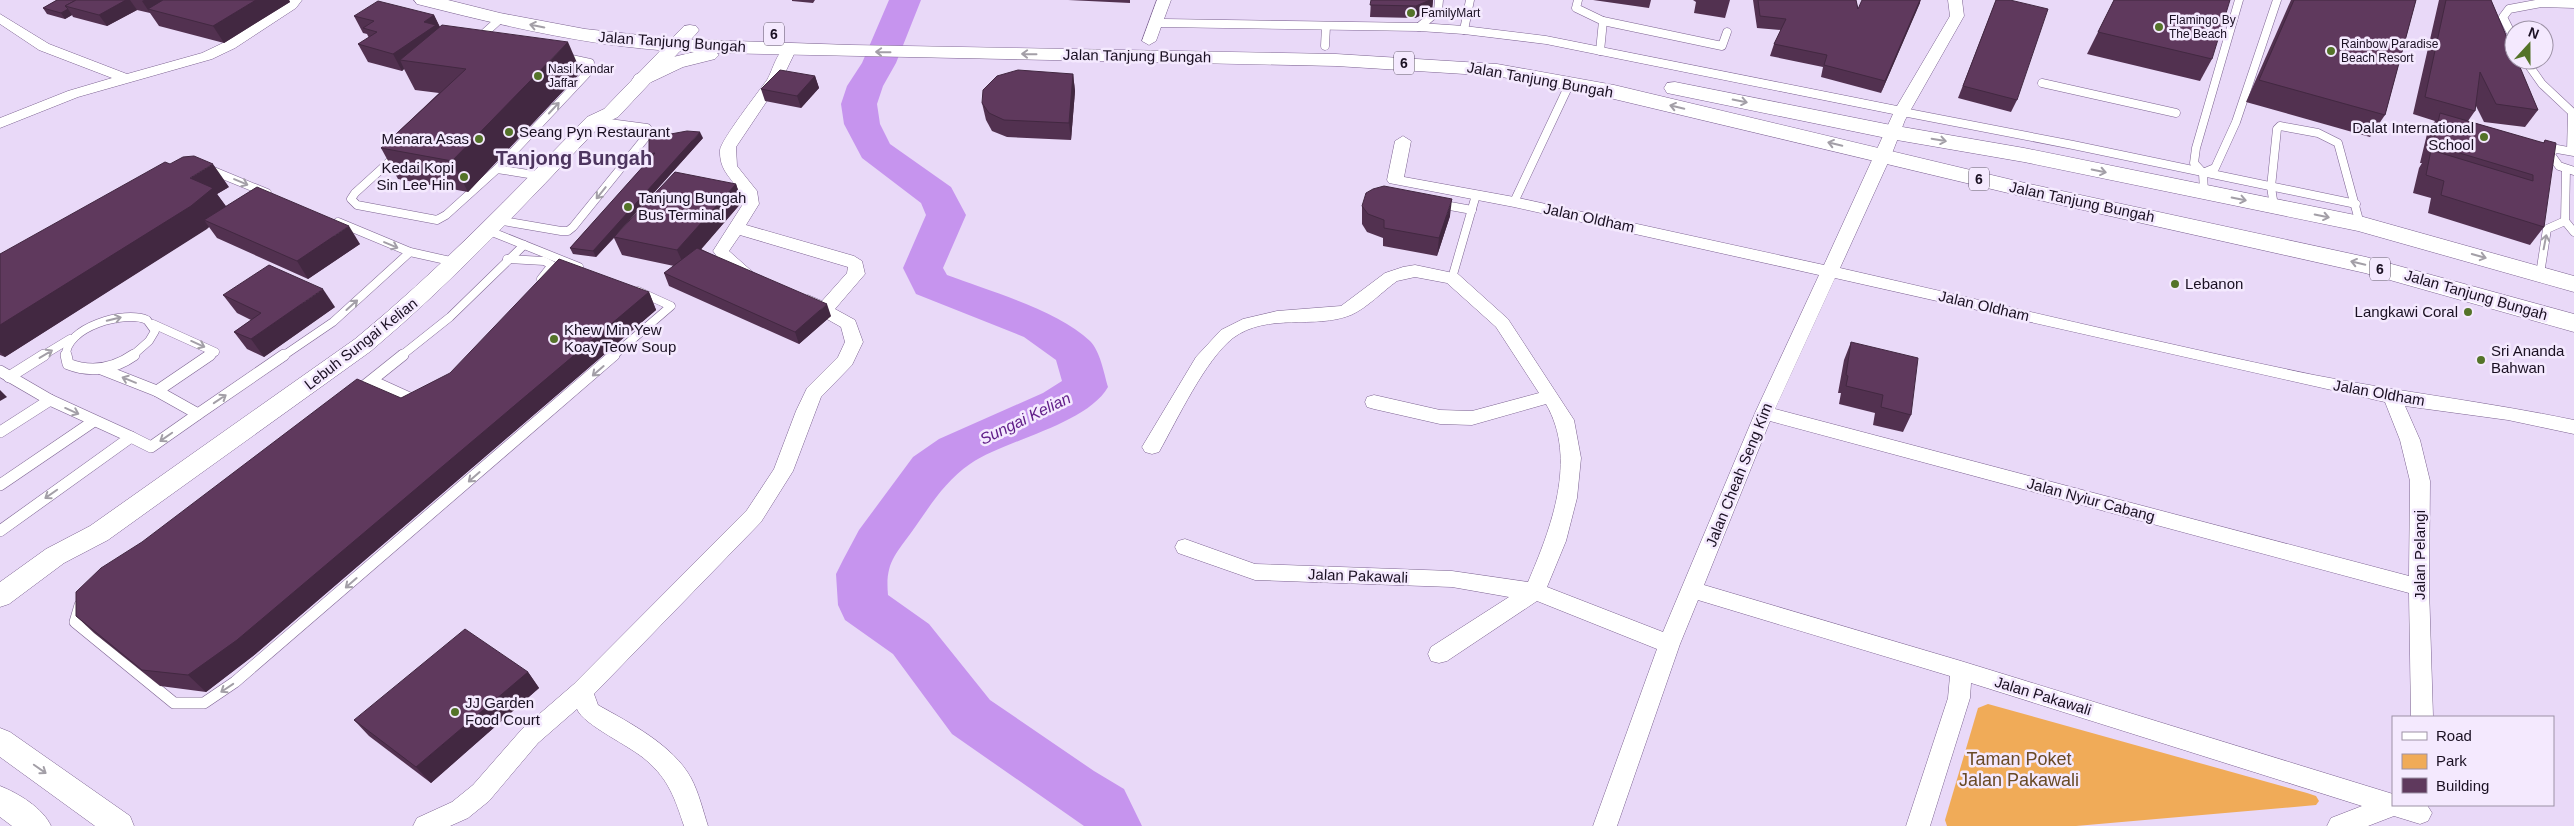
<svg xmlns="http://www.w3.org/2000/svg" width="2574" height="826" viewBox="0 0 2574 826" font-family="Arial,sans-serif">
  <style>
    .green { fill: #f0ab58 }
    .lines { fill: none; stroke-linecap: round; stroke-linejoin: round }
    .river { fill: #c694ee; fill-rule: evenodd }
    .service-far1-casing { stroke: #7c6391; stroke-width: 9 }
    .service-casing { stroke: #7c6391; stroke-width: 12 }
    .minor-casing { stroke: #7c6391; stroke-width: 1 }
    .tertiary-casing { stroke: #7c6391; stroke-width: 1 }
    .primary-casing { stroke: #7c6391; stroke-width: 1 }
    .service-far1 { stroke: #fff; stroke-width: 8 }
    .service { stroke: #fff; stroke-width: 11 }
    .minor { fill: #fff; fill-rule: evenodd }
    .tertiary { fill: #fff; fill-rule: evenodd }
    .primary { fill: #fff; fill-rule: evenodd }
    .wall { fill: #523150 }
    .shaded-wall { fill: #422841 }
    .building { fill: #5f395d; stroke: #422841 }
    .oneway { stroke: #a39fa7 }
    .poi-dot { fill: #547329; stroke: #f4e9fe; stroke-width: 2 }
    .labels { text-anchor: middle; stroke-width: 5; stroke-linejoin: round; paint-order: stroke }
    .far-poi-label { font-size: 12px; fill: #1a1022; stroke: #f4e9fe; text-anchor: start }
    .shield { fill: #f4e9fe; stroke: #5b5164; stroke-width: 1 }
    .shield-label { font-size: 14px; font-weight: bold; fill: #1a1022 }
    .street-label { font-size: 15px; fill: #1a1022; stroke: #f4e9fe }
    .poi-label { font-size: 15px; fill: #1a1022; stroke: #f4e9fe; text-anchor: start }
    .water-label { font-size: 16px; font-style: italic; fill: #611f89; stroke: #f4e9fe }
    .near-park-label { font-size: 18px; fill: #694a26; stroke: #f4e9fe }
    .district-label { font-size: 20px; font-weight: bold; fill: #4d355f; stroke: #f4e9fe }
  </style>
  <rect width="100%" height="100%" fill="#e9d9f8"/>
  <polygon class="green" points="1988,704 2307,793 2316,796 2319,801 2316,805 2076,826 1947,826 1945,820 1978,708"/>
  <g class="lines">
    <path class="river" d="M889,0H921L896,63L883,86L877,104L880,124L890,144L951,187L966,215L943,268L947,275C989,291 1058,310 1090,341C1100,351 1104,373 1108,387C1086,425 1007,439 970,464C945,481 930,506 913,530C895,555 885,563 888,595L929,624L990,700L1094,771L1124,789L1142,826H1084L952,734L893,654L845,620L838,605L836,574L843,560L859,530L913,457L939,439L1043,393L1062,381L1056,360L1024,337L916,294L903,268L926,215L921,203L862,158L844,124L841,104L847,86L862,63Z"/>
    <defs>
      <g id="service-far1">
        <polyline points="1578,0 1576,8 1603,21 1600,51"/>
        <polyline points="1603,21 1722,46 1727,32"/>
        <polyline points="1419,27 1438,11 1439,0"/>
        <polyline points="1464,30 1470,0"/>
        <polyline points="478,39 500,19"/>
        <polyline points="2514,39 2503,17 2509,9 2541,3 2574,4"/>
        <polyline points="1325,46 1326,26"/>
        <polyline points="2525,60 2542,84 2574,114"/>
        <polyline points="2042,83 2176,113"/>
        <polyline points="1903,112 2073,145 2356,204"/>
        <polyline points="2571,151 2572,113"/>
        <polyline points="2574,152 2557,149 2549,152 2559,166 2574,171"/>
        <polyline points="399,153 355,193 351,199 357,205 437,220 446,215 497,169 541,176"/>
        <polyline points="206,168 267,193"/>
        <polyline points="497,169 590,70 590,63 562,57"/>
        <polyline points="2566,169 2565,221 2574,232"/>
        <polyline points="2203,173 2194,163 2196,148 2239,0"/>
        <polyline points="2204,192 2203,173 2215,168 2236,122 2277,0"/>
        <polyline points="1514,202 1570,83"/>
        <polyline points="1439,204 1472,210"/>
        <polyline points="2274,206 2271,187 2277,129 2280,126 2318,133 2338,143 2360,224"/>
        <polyline points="497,220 561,231 568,231 573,227 650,132 647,128 594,121"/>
        <polyline points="338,222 410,252 455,262"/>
        <polyline points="487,230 579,267"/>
        <polyline points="507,259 544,261 552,265 541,279"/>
        <polyline points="2540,274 2547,229 2565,221"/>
        <polyline points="1452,278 1476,195"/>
        <polyline points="153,324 215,352 209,356"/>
        <polyline points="42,356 70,339"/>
        <path d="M66,356C65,327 125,310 147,320L155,331L149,341L132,356"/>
        <polyline points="283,356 333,322 410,252"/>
        <polyline points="401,356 450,317 524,245"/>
        <polyline points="613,356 671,306 638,291"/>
      </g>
      <g id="service">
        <path d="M66,355L68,364C91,373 114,369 134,355"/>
        <polyline points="210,355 157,391 198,414 284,355"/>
        <polyline points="101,369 157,391"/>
        <polyline points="0,371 50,400"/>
        <polyline points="9,377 44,355"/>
        <polyline points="372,381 416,401"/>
        <polyline points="358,391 403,355"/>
        <polyline points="0,432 50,400 131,437 0,531"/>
        <polyline points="131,437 151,447 198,414"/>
        <polyline points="0,485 94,421"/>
        <polyline points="80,605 75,622 174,703 204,703 235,682 614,355"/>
      </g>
      <g id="minor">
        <polygon points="288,0 302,0 296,8 235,48 212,59 78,97 0,128 0,118 68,91 112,78 39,50 0,24 0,14 49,44 127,74 202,53 225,42"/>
        <path d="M1157,0H1171L1164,19L1419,23L1464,26L1546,36L1897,106L1950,16L1948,0H1962L1964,16L1905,120L1891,156L1840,268C1998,304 2155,342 2314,375C2400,392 2488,402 2574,420V434L2508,420L2405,406L2420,440L2430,481L2429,587L2433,717H2411L2409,593L1770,421L1704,585L1961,661L2393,794V805H2427L2432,813L2428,821L2420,824L2394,816L2368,826H2327L2331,818L2362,806L1971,683L1970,698L1930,826H1906L1948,698L1950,676L1698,600L1680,644L1617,826H1593L1657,649L1537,601L1447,661L1439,663L1431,661L1428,654L1431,647L1509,597L1452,587L1255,580L1178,553L1175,547L1178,541L1185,539L1255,564L1452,571L1528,582C1551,528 1578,459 1546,404L1472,425L1440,424L1374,409L1367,407L1365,402L1367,397L1374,395L1440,410L1472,411L1539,393L1496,327L1447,283L1415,277L1397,281C1383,291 1367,308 1351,315C1314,330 1268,312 1233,338C1205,360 1177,420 1159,452L1152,454L1145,452L1142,447L1196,357L1221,330L1243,319L1277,311L1341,306L1385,273L1403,267L1415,265L1458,274L1508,319L1574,420L1581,458L1577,498L1566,541L1547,587L1663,632L1755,413L1819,275L1514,207L1389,183L1387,180L1395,141L1403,136L1411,141L1404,177L1514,197L1824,265L1893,114L1546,44L1464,34L1419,31L1161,27L1156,41L1149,45L1142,41ZM1835,278L2385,402L2400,440L2410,481L2409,576L1775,409Z"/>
        <path d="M789,46L796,50L783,77L736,147L737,166L757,191L759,204L746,225L854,256L862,261L865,274L835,309L855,320L863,342L852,365L821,397L793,471L761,522L594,694L598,705C630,723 673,745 691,778C699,793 703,811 708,826H684C675,799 669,780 647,761C631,746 583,725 577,709L538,743L489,801L468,818L450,826H413L417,818L452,802L473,785L522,729L574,684L747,510L774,469L796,411L807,388L838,357L845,342L841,327L802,305L799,301L802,297L808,295L822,301L847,273L848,267L740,235L729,251L755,274L752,278L746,280L726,269L713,251L743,204C739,179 719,177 720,150C721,140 759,91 767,80C773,70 777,49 789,46Z"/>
      </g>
      <g id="tertiary">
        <path d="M690,25L696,26L699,30L696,34L618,117L601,125C526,203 454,281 371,351L108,540L64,563L9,604L0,607V582L46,549L90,526L355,339C438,271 512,194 587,117L604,109L684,26Z"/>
        <polygon points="0,728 10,732 130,816 134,826 95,826 0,757"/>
        <path d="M0,786C18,793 43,808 51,826H12L0,817Z"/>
      </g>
      <g id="primary">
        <path d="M414,0H448L500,13L585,29L676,39L851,45L1336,54L1497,64L1614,85L2025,183L2366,257L2574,314V332L2365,273L2025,197L1614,99L1497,76L1336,66L717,53L719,55L715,59L683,67L643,86L635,85L632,80L635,75L669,58L694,52C600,49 508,27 417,4Z"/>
        <polygon points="1675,82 1891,125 2024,148 2360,216 2574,276 2574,292 2358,231 2024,162 1891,139 1667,93 1664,88 1667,83"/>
      </g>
    </defs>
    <use href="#service-far1" class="service-far1-casing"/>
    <use href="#service" class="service-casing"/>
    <use href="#minor" class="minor-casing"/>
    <use href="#tertiary" class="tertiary-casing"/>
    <use href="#primary" class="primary-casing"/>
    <use href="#service-far1" class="service-far1"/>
    <use href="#service" class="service"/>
    <use href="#minor" class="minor"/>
    <use href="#tertiary" class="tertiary"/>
    <use href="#primary" class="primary"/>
  </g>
  <g class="wall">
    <polygon points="57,0 289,0 290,2 224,43 159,26 150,13 137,10 107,26 73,17 72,15 65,19 47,14 43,8"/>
    <polygon points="792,0 815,0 813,3 792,1"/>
    <polygon points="1068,0 1130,0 1130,3"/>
    <polygon points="1371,0 1433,0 1432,10 1415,18 1370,17"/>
    <polygon points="1593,0 1651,0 1649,8"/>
    <polygon points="1693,0 1730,0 1725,18 1694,13 1696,2"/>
    <polygon points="1753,0 1856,0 1858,9 1921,0 1881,93 1821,77 1823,67 1770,56 1774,44 1781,30 1757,28"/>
    <polygon points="1996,0 2017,100 2011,112 1958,98"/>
    <polygon points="2114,0 2212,59 2200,81 2087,54"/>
    <polygon points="2291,0 2416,0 2385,115 2370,137 2246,102"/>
    <polygon points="2439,0 2491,0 2538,110 2525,127 2484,122 2476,106 2475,111 2468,121 2543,143 2545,140 2544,227 2530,245 2428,213 2431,198 2413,193 2419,168 2422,163 2420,163 2428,130 2435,121 2413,114"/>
    <polygon points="434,15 440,27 581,72 468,192 398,179 381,148 439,93 415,90 404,69 402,71 368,62 358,44 369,38 367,34 363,33 354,16"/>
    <polygon points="1073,74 1075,91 1071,140 1007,137 992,131 986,120 982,103"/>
    <polygon points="815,76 819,88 801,108 765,101 761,89"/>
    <polygon points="703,138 617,234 736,184 742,202 701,249 831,316 799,344 669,286 664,273 674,266 622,255 614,238 596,257 573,254 570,248 651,158 649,154"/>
    <polygon points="229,187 217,194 226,206 360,244 308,279 217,238 209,227 5,357 0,355 0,254"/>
    <polygon points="1362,206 1450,216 1437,256 1383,246 1383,238 1367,232 1362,224"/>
    <polygon points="649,292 656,310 253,656 206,692 160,686 94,633 76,616 401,398"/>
    <polygon points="223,295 335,307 264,357 247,349 234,332 251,320 237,313"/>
    <polygon points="1851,342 1911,415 1903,432 1873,425 1875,413 1839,404 1841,393 1838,393 1844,360"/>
    <polygon points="528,672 539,688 431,783 369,736 354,720"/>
  </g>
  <g class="shaded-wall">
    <polygon points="126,0 130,0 137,10 107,26 99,15"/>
    <polygon points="144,0 172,0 148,9 150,13 142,1"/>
    <polygon points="256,0 289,0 290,2 224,43 213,26"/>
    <polygon points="1430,0 1433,0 1432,10 1415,18 1416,6"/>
    <polygon points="1920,0 1920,3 1881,93 1885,81"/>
    <polygon points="68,9 72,15 65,19 61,13"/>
    <polygon points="434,15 442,32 400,60 404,69 402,71 393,54 424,22"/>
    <polygon points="568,42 581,72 468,192 452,161"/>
    <polygon points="1073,74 1075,91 1071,140 1069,123"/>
    <polygon points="815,76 819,88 801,108 797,96"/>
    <polygon points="700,132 703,138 596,257 593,251"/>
    <polygon points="213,164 229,187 217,194 229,211 204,220 209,227 207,229 5,357 0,352 0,325 190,178"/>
    <polygon points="736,184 742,202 685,268 677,250"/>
    <polygon points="1452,199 1450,216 1437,256 1439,238"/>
    <polygon points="349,226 360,244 308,279 297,261"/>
    <polygon points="323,289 335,307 264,357 251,339"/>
    <polygon points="649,292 656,310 253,656 206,692 188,675"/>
    <polygon points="827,304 831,316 799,344 795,332"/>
    <polygon points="0,390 7,397 0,401"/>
    <polygon points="528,672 539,688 431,783 416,767"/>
  </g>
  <g class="building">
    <polygon points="57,0 76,0 65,6 68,9 61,13 43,8"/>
    <polygon points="76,0 126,0 99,15 65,6"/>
    <polygon points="163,0 256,0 213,26 148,9"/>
    <polygon points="1371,0 1430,0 1416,6 1370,5"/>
    <polygon points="1758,0 1856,0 1858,9 1862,0 1920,0 1885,81 1824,65 1827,55 1774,44 1786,19 1760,16"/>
    <polygon points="1996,0 2010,0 2048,9 2017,100 1963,86"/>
    <polygon points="2114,0 2230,0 2212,59 2098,32"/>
    <polygon points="2294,0 2416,0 2385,115 2259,80"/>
    <polygon points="2446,0 2491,0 2514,54 2514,60 2517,60 2538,110 2496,104 2480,72 2475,111 2425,97"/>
    <polygon points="378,1 434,15 424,22 436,25 393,54 358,44 377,32 363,28 374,21 354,16"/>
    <polygon points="442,25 568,42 452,161 381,148 466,69 400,60"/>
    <polygon points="780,70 815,76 797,96 761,89"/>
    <polygon points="1018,70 1073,74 1069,123 1004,120 989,113 982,103 983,90 997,76"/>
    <polygon points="2440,113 2544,143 2545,140 2556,143 2544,227 2441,195 2444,181 2426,175 2431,150 2533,181 2533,175 2433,145"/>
    <polygon points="687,131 700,132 593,251 570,248 655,153 649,154 649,138"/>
    <polygon points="194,156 213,164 190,178 213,188 191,206 0,325 0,254 165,162 170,164 183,157"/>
    <polygon points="675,172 736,184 677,250 614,237"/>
    <polygon points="1384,186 1452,199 1439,238 1384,228 1384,220 1368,214 1362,206 1366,193 1373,189"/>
    <polygon points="257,187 349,226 297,261 204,220"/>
    <polygon points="697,248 827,304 795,332 664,273"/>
    <polygon points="559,259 649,292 237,640 188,675 142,670 76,616 76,592 101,568 142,542 357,379 401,398 450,373"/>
    <polygon points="269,265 323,289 251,339 234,332 261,313 223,295"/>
    <polygon points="1851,342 1918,358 1911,415 1881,407 1883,395 1846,386 1848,376 1846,375"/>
    <polygon points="465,629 528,672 416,767 354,720"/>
  </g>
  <defs><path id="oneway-shaft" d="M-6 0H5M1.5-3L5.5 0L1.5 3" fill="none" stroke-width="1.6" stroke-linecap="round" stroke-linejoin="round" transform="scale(1.25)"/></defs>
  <g class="oneway">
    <use href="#oneway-shaft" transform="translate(537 26) rotate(-169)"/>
    <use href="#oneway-shaft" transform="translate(883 52) rotate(-179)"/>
    <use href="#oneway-shaft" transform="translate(1029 54) rotate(-179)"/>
    <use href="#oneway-shaft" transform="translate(1740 101) rotate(11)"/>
    <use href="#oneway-shaft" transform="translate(1677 107) rotate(-167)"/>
    <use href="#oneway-shaft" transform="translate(554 108) rotate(-47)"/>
    <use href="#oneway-shaft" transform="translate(1939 140) rotate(10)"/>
    <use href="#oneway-shaft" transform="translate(1835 144) rotate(-167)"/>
    <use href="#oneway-shaft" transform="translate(2099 171) rotate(12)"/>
    <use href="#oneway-shaft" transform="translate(241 182) rotate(23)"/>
    <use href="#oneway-shaft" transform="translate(601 193) rotate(129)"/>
    <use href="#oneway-shaft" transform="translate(2239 199) rotate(11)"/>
    <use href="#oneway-shaft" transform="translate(2322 216) rotate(12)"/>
    <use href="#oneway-shaft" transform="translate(2545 242) rotate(-79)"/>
    <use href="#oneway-shaft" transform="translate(391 245) rotate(23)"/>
    <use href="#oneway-shaft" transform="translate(2479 256) rotate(16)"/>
    <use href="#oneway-shaft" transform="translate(2358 263) rotate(-167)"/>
    <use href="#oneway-shaft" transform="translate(352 305) rotate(-42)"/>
    <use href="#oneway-shaft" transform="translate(114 319) rotate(-14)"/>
    <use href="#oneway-shaft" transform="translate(198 344) rotate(24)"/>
    <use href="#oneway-shaft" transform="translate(46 354) rotate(-31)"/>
    <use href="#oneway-shaft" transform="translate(598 371) rotate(139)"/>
    <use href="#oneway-shaft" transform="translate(129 380) rotate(-158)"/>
    <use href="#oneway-shaft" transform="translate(220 399) rotate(-34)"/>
    <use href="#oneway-shaft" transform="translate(72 411) rotate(24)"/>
    <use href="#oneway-shaft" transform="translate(166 437) rotate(145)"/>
    <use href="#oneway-shaft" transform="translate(474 477) rotate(139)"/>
    <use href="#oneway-shaft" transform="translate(51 494) rotate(145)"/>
    <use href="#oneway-shaft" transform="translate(351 583) rotate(139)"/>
    <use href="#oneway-shaft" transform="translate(227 688) rotate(146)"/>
    <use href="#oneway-shaft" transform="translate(40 769) rotate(35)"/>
  </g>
  <g class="poi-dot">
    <circle cx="1411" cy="13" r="5"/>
    <circle cx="2159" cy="27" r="5"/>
    <circle cx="2331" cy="51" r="5"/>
    <circle cx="538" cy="76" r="5"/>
    <circle cx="509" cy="132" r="5"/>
    <circle cx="2484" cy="137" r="5"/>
    <circle cx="479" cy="139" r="5"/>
    <circle cx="464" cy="177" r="5"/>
    <circle cx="628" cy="207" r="5"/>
    <circle cx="2175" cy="284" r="5"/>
    <circle cx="2468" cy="312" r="5"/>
    <circle cx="554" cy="339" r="5"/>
    <circle cx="2481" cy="360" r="5"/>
    <circle cx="455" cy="712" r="5"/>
  </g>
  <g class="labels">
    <g class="far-poi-label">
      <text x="1421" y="17">FamilyMart</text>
      <text x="2169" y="24">Flamingo By<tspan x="2169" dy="14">The Beach</tspan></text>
      <text x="2341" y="48">Rainbow Paradise<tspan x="2341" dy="14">Beach Resort</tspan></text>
      <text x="548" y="73">Nasi Kandar<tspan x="548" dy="14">Jaffar</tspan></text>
    </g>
    <g class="shield">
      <rect x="764" y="22.5" width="20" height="23" rx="4"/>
      <rect x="1394" y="51.5" width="20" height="23" rx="4"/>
      <rect x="1969" y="167.5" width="20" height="23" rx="4"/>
      <rect x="2370" y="257.5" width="20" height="23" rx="4"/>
    </g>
    <g class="shield-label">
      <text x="774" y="39">6</text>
      <text x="1404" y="68">6</text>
      <text x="1979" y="184">6</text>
      <text x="2380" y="274">6</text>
    </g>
    <g class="street-label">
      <text transform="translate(672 42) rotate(4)" y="5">Jalan Tanjung Bungah</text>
      <text transform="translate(1137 56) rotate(1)" y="5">Jalan Tanjung Bungah</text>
      <text transform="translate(1540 80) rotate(10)" y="5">Jalan Tanjung Bungah</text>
      <text transform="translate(2082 202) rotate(12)" y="5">Jalan Tanjung Bungah</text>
      <text transform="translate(1589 218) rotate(12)" y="5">Jalan Oldham</text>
      <text transform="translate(2476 295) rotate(16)" y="5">Jalan Tanjung Bungah</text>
      <text transform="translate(1984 306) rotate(13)" y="5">Jalan Oldham</text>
      <text transform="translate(361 344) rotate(-38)" y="5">Lebuh Sungai Kelian</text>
      <text transform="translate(2379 393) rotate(10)" y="5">Jalan Oldham</text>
      <text transform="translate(1739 475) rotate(-68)" y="5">Jalan Cheah Seng Kim</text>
      <text transform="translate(2091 500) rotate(15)" y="5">Jalan Nyiur Cabang</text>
      <text transform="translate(2420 555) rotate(-90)" y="5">Jalan Pelangi</text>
      <text transform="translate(1358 576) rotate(2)" y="5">Jalan Pakawali</text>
      <text transform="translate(2043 696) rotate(17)" y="5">Jalan Pakawali</text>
    </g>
    <g class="poi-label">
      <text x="2474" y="133" text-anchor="end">Dalat International<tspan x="2474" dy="17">School</tspan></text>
      <text x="519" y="137">Seang Pyn Restaurant</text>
      <text x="469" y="144" text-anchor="end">Menara Asas</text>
      <text x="454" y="173" text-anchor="end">Kedai Kopi<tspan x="454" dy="17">Sin Lee Hin</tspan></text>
      <text x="638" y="203">Tanjung Bungah<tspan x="638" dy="17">Bus Terminal</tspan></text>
      <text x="2185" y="289">Lebanon</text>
      <text x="2458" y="317" text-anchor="end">Langkawi Coral</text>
      <text x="564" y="335">Khew Min Yew<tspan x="564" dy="17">Koay Teow Soup</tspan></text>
      <text x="2491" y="356">Sri Ananda<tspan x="2491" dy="17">Bahwan</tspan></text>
      <text x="465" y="708">JJ Garden<tspan x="465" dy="17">Food Court</tspan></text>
    </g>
    <g class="water-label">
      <text transform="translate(1025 418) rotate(-26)" y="6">Sungai Kelian</text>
    </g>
    <g class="near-park-label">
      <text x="2019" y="765">Taman Poket<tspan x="2019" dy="21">Jalan Pakawali</tspan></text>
    </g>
    <g class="district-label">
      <text x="574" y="165">Tanjong Bungah</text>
    </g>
  </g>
  <rect x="2392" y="716" width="162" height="90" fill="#f4e9fe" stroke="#9d92a6"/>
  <rect x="2402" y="732" width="25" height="8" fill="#ffffff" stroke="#9d92a6"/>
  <text x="2436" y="741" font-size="15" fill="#1a1022">Road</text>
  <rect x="2402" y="754" width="25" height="15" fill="#f0ab58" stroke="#9d92a6"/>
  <text x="2436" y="766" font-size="15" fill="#1a1022">Park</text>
  <rect x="2402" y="778" width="25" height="15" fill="#5f395d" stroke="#9d92a6"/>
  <text x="2436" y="791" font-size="15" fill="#1a1022">Building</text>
  <g transform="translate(2529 45) rotate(21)"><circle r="24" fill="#f4e9fe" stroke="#9d92a6"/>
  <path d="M0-4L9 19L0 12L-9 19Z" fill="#547329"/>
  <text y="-8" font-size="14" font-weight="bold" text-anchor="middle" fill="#1a1022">N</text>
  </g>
</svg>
